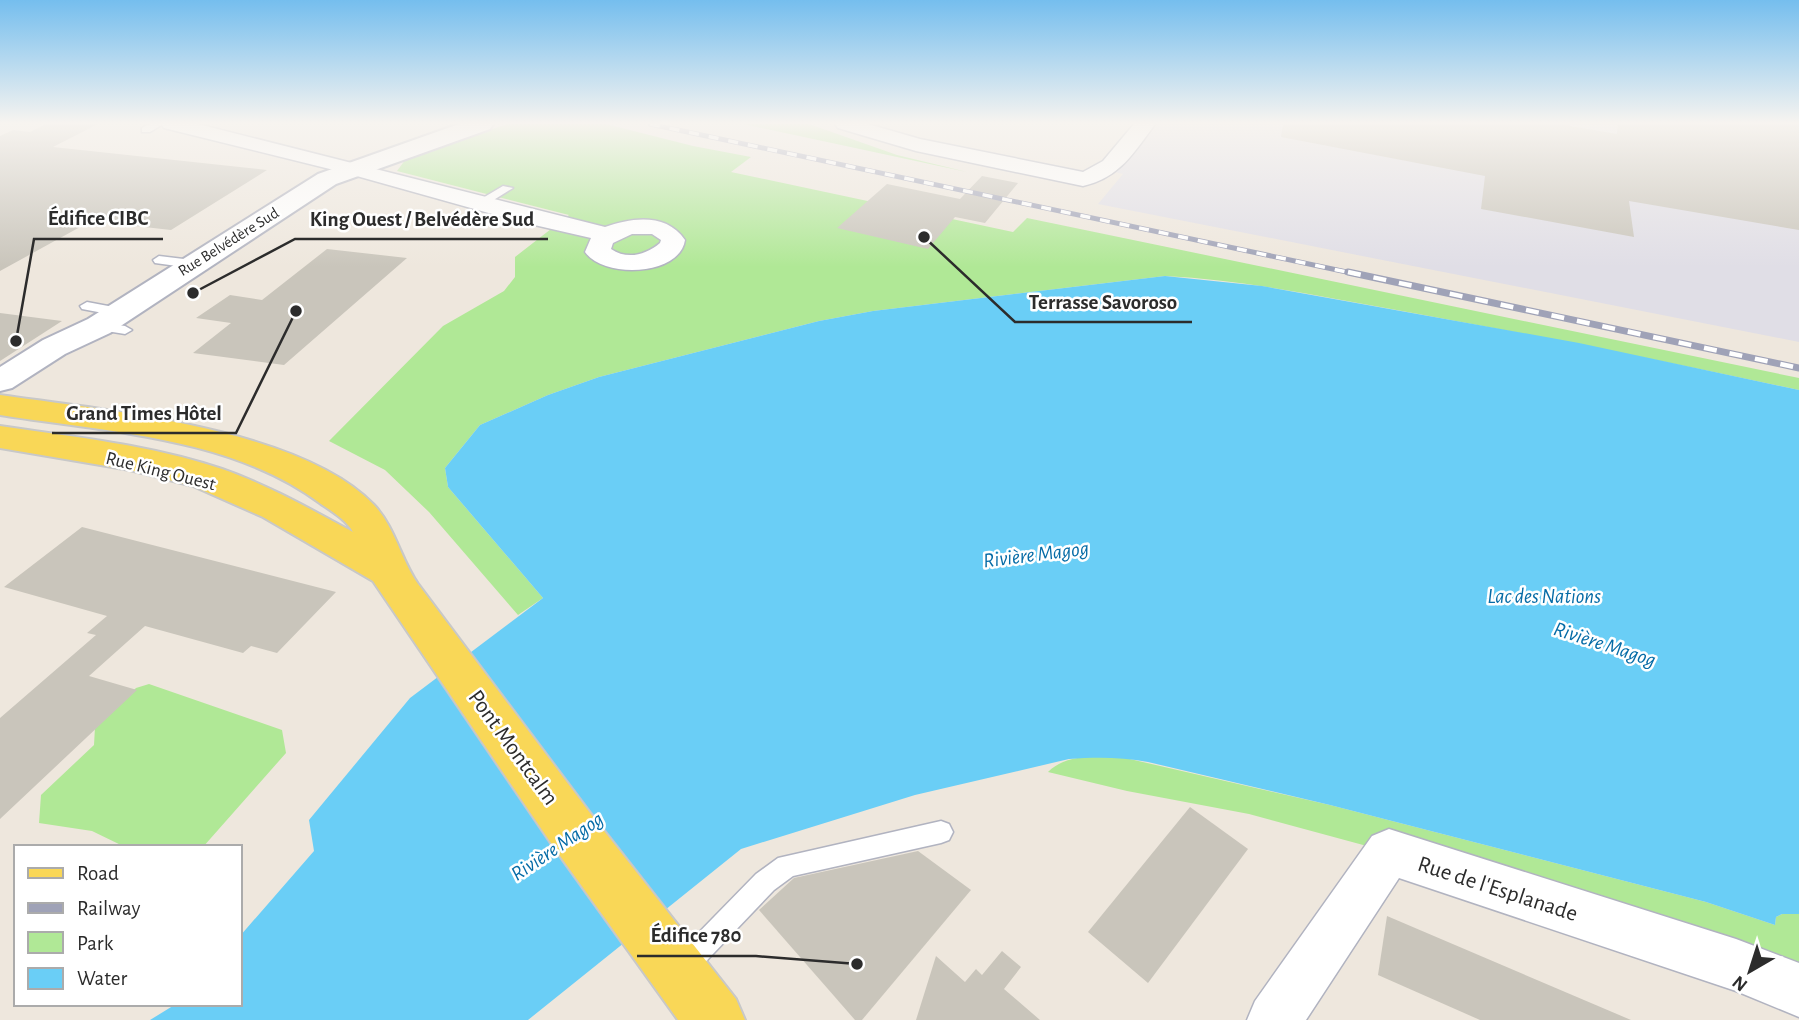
<svg xmlns="http://www.w3.org/2000/svg" width="1799" height="1020" viewBox="0 0 1799 1020" font-family="'Alegreya Sans',sans-serif">
  <style>
    .industrial { fill: #e0dee6 }
    .green { fill: #b0e896 }
    .water { fill: #6acef6 }
    .building { fill: #c9c5bb }
    .lines { fill: none; stroke-linecap: round; stroke-linejoin: round }
    .service-casing { stroke: #b1b3c0; stroke-width: 3 }
    .minor-casing { stroke: #b1b3c0; stroke-width: 3 }
    .secondary-casing { stroke: #b1b3c0; stroke-width: 4 }
    .primary-casing { stroke: #c8c8c8; stroke-width: 4 }
    .service { fill: #fff; fill-rule: evenodd }
    .minor { fill: #fff; fill-rule: evenodd }
    .secondary { fill: #fff; fill-rule: evenodd }
    .primary { fill: #f9d757; fill-rule: evenodd }
    .rail-far1-casing { stroke: #9fa2b7; stroke-width: 5 }
    .rail-casing { stroke: #9fa2b7; stroke-width: 7 }
    .rail-far1 { stroke: #fff; stroke-width: 3.5; stroke-dasharray: 10; stroke-linecap: butt }
    .rail { stroke: #fff; stroke-width: 4.5; stroke-dasharray: 13; stroke-linecap: butt }
    .labels { text-anchor: middle; stroke-width: 5; stroke-linejoin: round; paint-order: stroke }
    .far-street-label { font-size: 16px; fill: #2c2c2c; stroke: #fff }
    .street-label { font-size: 19px; fill: #2c2c2c; stroke: #fff }
    .water-label { font-size: 21px; font-style: italic; fill: #056ba6; stroke: #fff }
    .near-street-label { font-size: 23px; fill: #2c2c2c; stroke: #fff }
    .leader { fill: none; stroke: #2c2c2c; stroke-width: 2.5 }
    .callout-dot { fill: #2c2c2c; stroke: #fff; stroke-width: 2.5 }
    .callout-label { font-size: 21px; text-anchor: middle; font-weight: bold; fill: #2c2c2c; stroke: #fff; stroke-width: 5; stroke-linejoin: round; paint-order: stroke }
  </style>
  <rect width="100%" height="100%" fill="#eee7dd"/>
  <polygon class="industrial" points="1145,124 1799,124 1799,342 1098,204 1123,174 1107,170"/>
  <g class="green">
    <path d="M508,124H606L693,146L751,157L731,172L1013,232L1027,218L1799,378V390C1667,362 1535,335 1402,311C1323,297 1245,280 1165,276L873,311L819,321L599,377L548,395L480,425L445,468L448,487L543,598L518,615L429,512L385,470L329,441L443,326L504,291L515,277V257L569,215L397,171L408,156Z"/>
    <polygon points="743,124 809,124 897,155 967,172"/>
    <polygon points="149,684 282,730 286,753 203,847 125,847 92,831 39,823 41,795 94,745 95,727 136,688"/>
    <path d="M1121,757L1330,805L1706,902L1775,925L1776,917L1782,914H1799V990L1389,852L1249,814L1127,791L1048,772C1067,753 1095,757 1121,757Z"/>
  </g>
  <path class="water" d="M1165,276L1262,286L1579,343L1799,390V914H1782L1776,917L1775,925L1706,902L1330,805L1148,762C1121,757 1096,757 1069,759L915,795L741,849L528,1020H150L176,1004H240V936L314,851L309,820L410,698L543,598L448,487L445,468L480,425L548,395L599,377L819,321L873,311Z"/>
  <g class="building">
    <polygon points="46,124 98,124 53,147 267,170 171,230 91,221 0,271 0,136 13,130 30,132"/>
    <polygon points="1283,124 1559,124 1617,134 1618,124 1799,124 1799,230 1629,201 1634,237 1481,209 1485,176 1281,137"/>
    <polygon points="982,176 1018,183 985,223 955,217 928,249 837,228 887,184 960,199"/>
    <polygon points="327,249 407,258 284,365 193,353 231,323 196,318 230,295 262,300"/>
    <polygon points="0,313 62,321 0,361"/>
    <polygon points="82,527 336,592 277,653 251,646 243,653 145,626 89,676 137,690 0,819 0,718 96,635 87,633 107,616 4,587"/>
    <polygon points="1190,807 1248,849 1148,983 1088,932"/>
    <polygon points="918,851 971,890 862,1020 855,1020 759,910 794,878"/>
    <polygon points="1387,916 1631,1020 1480,1020 1378,975"/>
    <polygon points="1002,951 1021,967 1004,989 1040,1020 916,1020 936,956 965,982 976,969 982,975"/>
  </g>
  <g class="lines">
    <defs>
      <g id="service">
        <polygon points="149,124 163,124 150,132 142,132 142,128"/>
        <polygon points="503,186 513,188 484,206 476,206 476,202"/>
        <polygon points="159,256 192,260 198,264 192,268 155,263 153,260"/>
        <polygon points="87,302 124,309 126,312 119,316 82,309 80,306"/>
        <polygon points="99,322 125,326 132,330 125,334 94,329 92,326"/>
        <polygon points="941,821 949,824 953,832 949,840 941,843 793,876 774,890 691,977 682,981 673,977 669,968 673,959 756,874 778,858"/>
      </g>
      <g id="minor">
        <path d="M161,124H198L605,227C633,217 667,213 685,240C680,276 604,279 585,252L591,238L517,221L346,173L164,128ZM632,234H652L661,240L660,243C646,255 627,260 611,249L613,243Z"/>
        <path d="M835,124H868L920,139L1083,172L1103,161L1134,124H1155C1134,153 1119,178 1083,186L916,151L838,128Z"/>
        <polygon points="1389,829 1736,939 1799,963 1799,1017 1736,991 1399,878 1306,1020 1247,1020 1255,1001 1372,836"/>
      </g>
      <polygon id="secondary" points="459,124 493,124 490,129 336,184 110,333 65,354 12,388 0,391 0,367 43,340 88,319 318,174"/>
      <path id="primary" d="M0,395C103,410 301,428 374,505C395,527 401,560 418,584L590,813L736,999L745,1020H678L553,846L373,581L263,517L193,486L130,470L0,448V426C74,437 151,445 222,469C268,485 310,509 353,532C346,520 333,512 321,504C232,437 107,432 0,415Z"/>
    </defs>
    <use href="#service" class="service-casing"/>
    <use href="#minor" class="minor-casing"/>
    <use href="#secondary" class="secondary-casing"/>
    <use href="#primary" class="primary-casing"/>
    <use href="#service" class="service"/>
    <use href="#minor" class="minor"/>
    <use href="#secondary" class="secondary"/>
    <use href="#primary" class="primary"/>
    <defs>
      <polyline id="rail-far1" points="650,124 1356,274"/>
      <polyline id="rail" points="1348,272 1799,368"/>
    </defs>
    <use href="#rail-far1" class="rail-far1-casing"/>
    <use href="#rail" class="rail-casing"/>
    <use href="#rail-far1" class="rail-far1"/>
    <use href="#rail" class="rail"/>
  </g>
  <linearGradient id="sky" x2="0" y2="1"><stop stop-color="#75beee"/><stop offset="0.46" stop-color="#f7f4f0"/><stop offset="1" stop-color="#f7f4f0" stop-opacity="0"/></linearGradient>
  <rect width="1799" height="267" fill="url(#sky)"/>
  <g class="labels">
    <g class="far-street-label">
      <text transform="translate(228 241) rotate(-32)" y="6">Rue Belvédère Sud</text>
    </g>
    <g class="street-label">
      <text transform="translate(161 470) rotate(14)" y="7">Rue King Ouest</text>
    </g>
    <g class="water-label">
      <text transform="translate(1036 554) rotate(-7)" y="7">Rivière Magog</text>
      <text x="1544" y="603">Lac des Nations</text>
      <text transform="translate(1605 644) rotate(18)" y="7">Rivière Magog</text>
      <text transform="translate(557 846) rotate(-34)" y="7">Rivière Magog</text>
    </g>
    <g class="near-street-label">
      <text transform="translate(514 747) rotate(54)" y="8">Pont Montcalm</text>
      <text transform="translate(1498 888) rotate(18)" y="8">Rue de l'Esplanade</text>
    </g>
  </g>
  <path class="leader" d="M16 341L34 239H163M193 293L295 239H548M924 237L1015 322H1192M296 311L236 433H52M857 964L756 956H637"/>
  <g class="callout-dot">
    <circle cx="16" cy="341" r="7"/>
    <circle cx="193" cy="293" r="7"/>
    <circle cx="924" cy="237" r="7"/>
    <circle cx="296" cy="311" r="7"/>
    <circle cx="857" cy="964" r="7"/>
  </g>
  <g class="callout-label">
    <text x="98" y="225">Édifice CIBC</text>
    <text x="422" y="226">King Ouest / Belvédère Sud</text>
    <text x="1103" y="309">Terrasse Savoroso</text>
    <text x="144" y="420">Grand Times Hôtel</text>
    <text x="696" y="942">Édifice 780</text>
  </g>
  <rect x="14" y="845" width="228" height="161" fill="#ffffff" stroke="#ababab" stroke-width="2"/>
  <rect x="28" y="868" width="35" height="10" fill="#f9d757" stroke="#ababab" stroke-width="2"/>
  <text x="77" y="880" font-size="21" fill="#2c2c2c">Road</text>
  <rect x="28" y="903" width="35" height="10" fill="#9fa2b7" stroke="#ababab" stroke-width="2"/>
  <text x="77" y="915" font-size="21" fill="#2c2c2c">Railway</text>
  <rect x="28" y="932" width="35" height="21" fill="#b0e896" stroke="#ababab" stroke-width="2"/>
  <text x="77" y="950" font-size="21" fill="#2c2c2c">Park</text>
  <rect x="28" y="968" width="35" height="21" fill="#6acef6" stroke="#ababab" stroke-width="2"/>
  <text x="77" y="985" font-size="21" fill="#2c2c2c">Water</text>
  <g transform="translate(1750 971) rotate(219)" stroke="#ffffff" stroke-width="5" paint-order="stroke">
  <path d="M0-5L12 26L0 18L-12 26Z" fill="#2c2c2c"/>
  <text y="-10" font-size="19" font-weight="bold" text-anchor="middle" fill="#2c2c2c">N</text>
  </g>
</svg>
